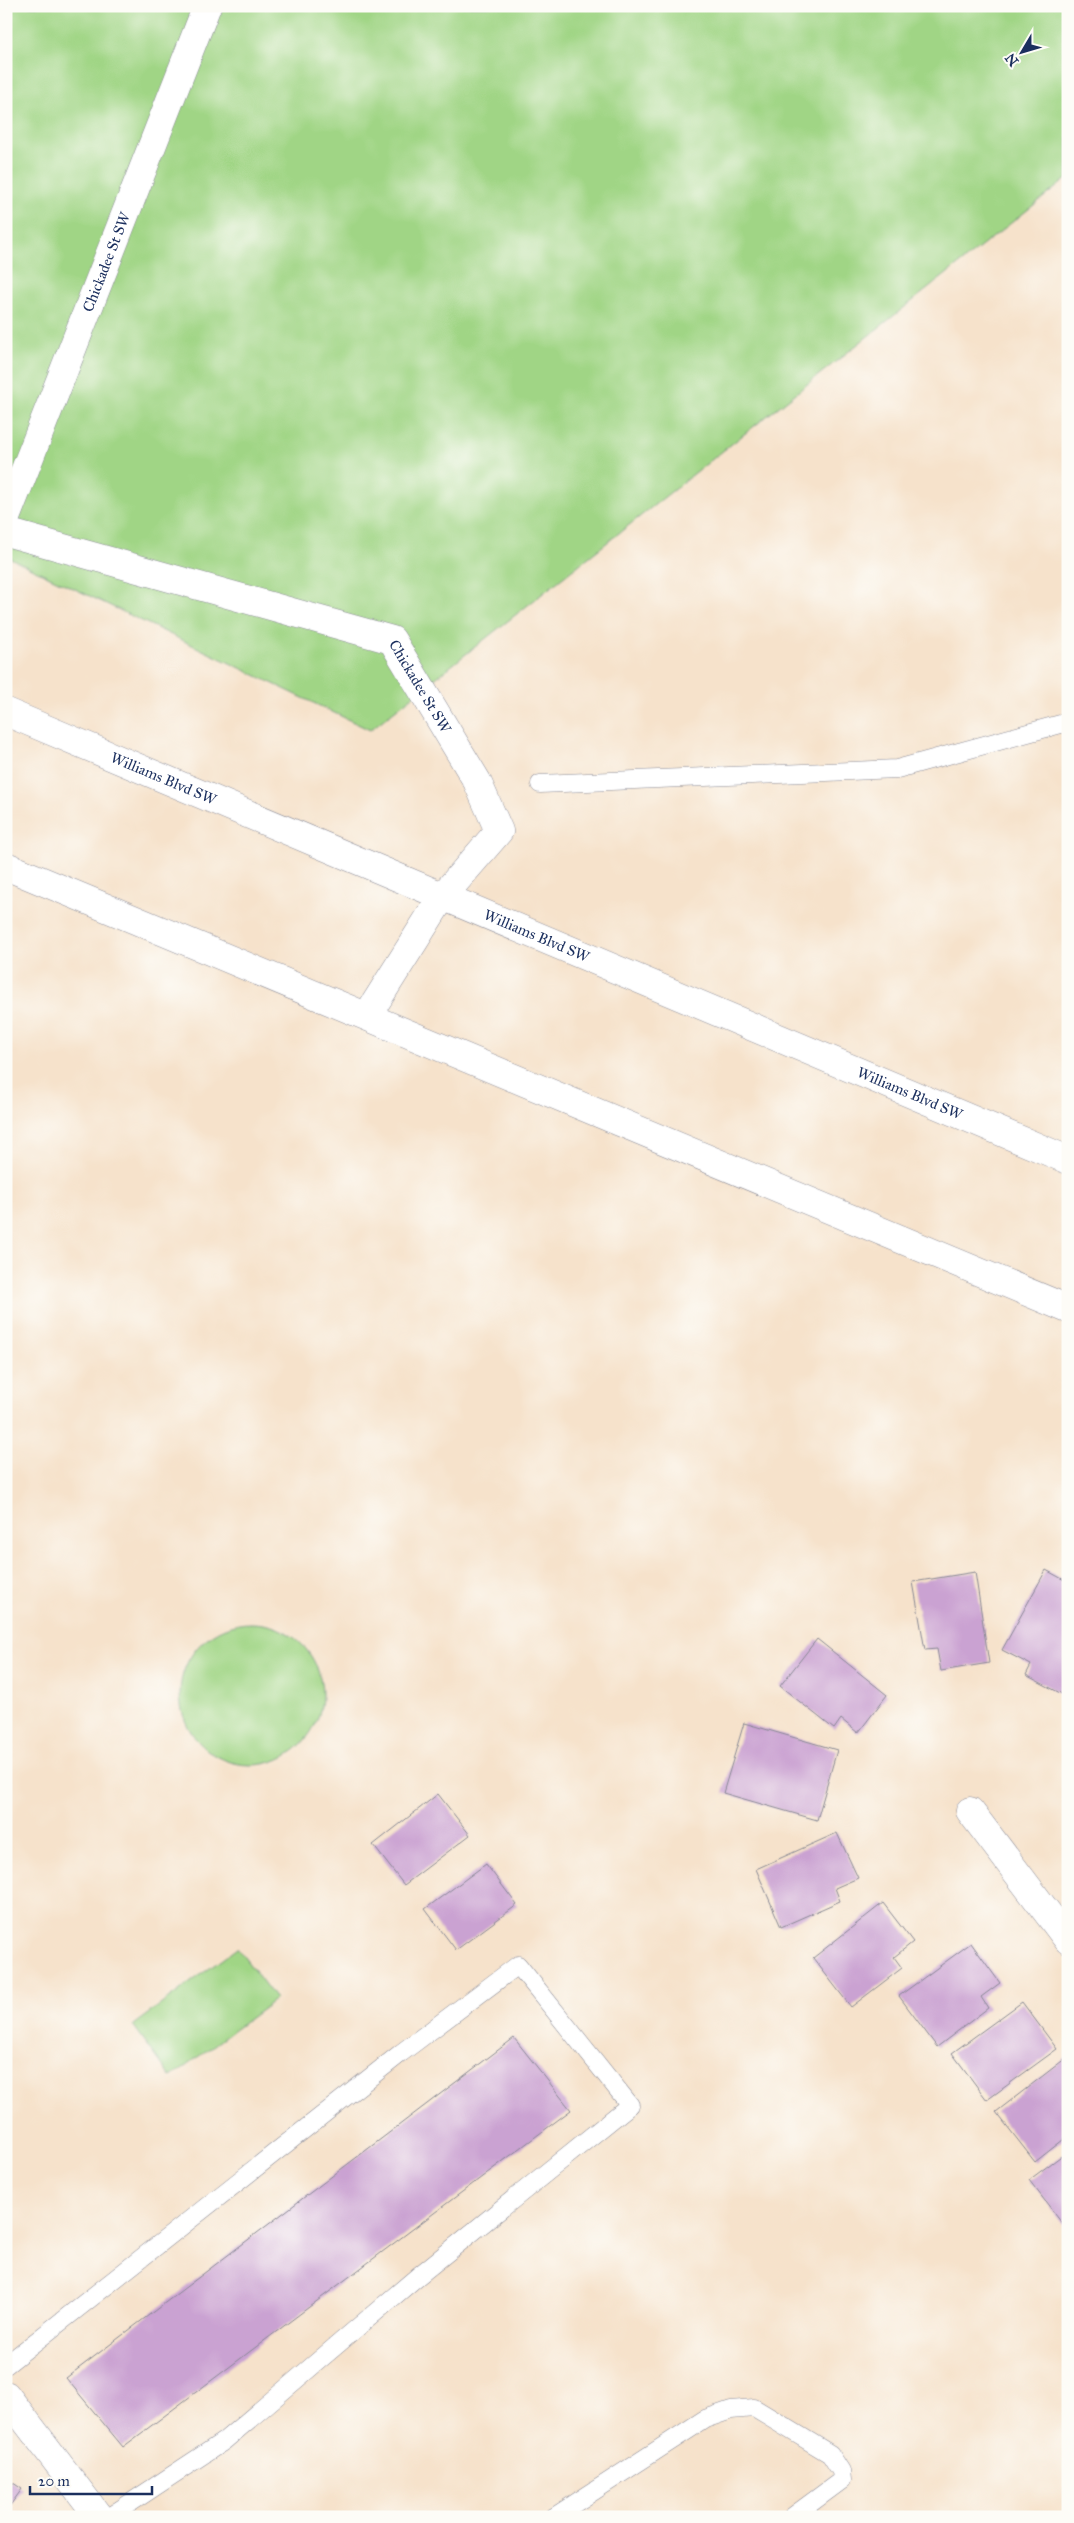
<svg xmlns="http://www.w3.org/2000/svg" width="1074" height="2523" viewBox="0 0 1074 2523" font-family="'IM FELL Great Primer',serif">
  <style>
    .green { fill: #a0d585; stroke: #5e8272 }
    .building { fill: #caa2d2 }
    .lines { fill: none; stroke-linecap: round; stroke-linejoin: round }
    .service-casing { stroke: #888894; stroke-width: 19 }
    .minor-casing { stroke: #888894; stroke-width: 29 }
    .primary-casing { stroke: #888894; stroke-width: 29 }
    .service { stroke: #fff; stroke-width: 18 }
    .minor { stroke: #fff; stroke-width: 28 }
    .primary { stroke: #fff; stroke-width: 28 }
    .labels { text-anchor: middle; stroke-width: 5; stroke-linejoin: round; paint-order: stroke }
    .street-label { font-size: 15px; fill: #1b2f5e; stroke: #fdfcf7 }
  </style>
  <rect width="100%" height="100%" fill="#fdfcf7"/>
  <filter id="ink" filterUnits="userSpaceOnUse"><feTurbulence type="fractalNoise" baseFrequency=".02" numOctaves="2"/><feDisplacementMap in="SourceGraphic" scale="10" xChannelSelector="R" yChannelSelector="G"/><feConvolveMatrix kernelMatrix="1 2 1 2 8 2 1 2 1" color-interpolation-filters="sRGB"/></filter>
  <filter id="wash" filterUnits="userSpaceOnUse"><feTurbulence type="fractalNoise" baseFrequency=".0096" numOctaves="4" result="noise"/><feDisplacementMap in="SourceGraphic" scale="20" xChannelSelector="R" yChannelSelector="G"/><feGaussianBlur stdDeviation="1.12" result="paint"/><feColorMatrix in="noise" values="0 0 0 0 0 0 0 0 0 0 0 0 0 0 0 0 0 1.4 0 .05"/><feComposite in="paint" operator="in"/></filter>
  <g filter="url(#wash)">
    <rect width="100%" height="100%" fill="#f6e2cb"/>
    <g class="green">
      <polygon points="6,6 1068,6 1068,178 370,730 6,556"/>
      <circle cx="251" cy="1694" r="71"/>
      <polygon points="237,1948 276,1999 171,2077 133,2025"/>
    </g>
    <g id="blocks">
      <g class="building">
        <polygon points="1046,1570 1068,1582 1068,1682 1062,1694 1026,1675 1031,1665 1002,1650"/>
        <polygon points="975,1572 989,1663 941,1671 937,1649 925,1650 913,1582"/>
        <polygon points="817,1639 887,1695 858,1733 841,1719 834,1729 780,1686"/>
        <polygon points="744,1723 837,1750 817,1820 723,1793"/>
        <polygon points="438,1794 470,1835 404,1885 373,1845"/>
        <polygon points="837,1833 858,1878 835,1888 840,1901 781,1927 756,1869"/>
        <polygon points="486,1864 517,1905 456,1950 425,1909"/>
        <polygon points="883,1903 913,1942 894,1957 902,1968 851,2007 813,1958"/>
        <polygon points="971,1943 1000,1983 981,1997 988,2008 937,2047 899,1996"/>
        <polygon points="1022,2002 1057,2049 987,2100 952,2053"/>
        <polygon points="514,2038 571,2110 123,2447 66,2378"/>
        <polygon points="1066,2058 1068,2060 1068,2136 1035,2162 996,2112"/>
        <polygon points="1068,2151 1068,2231 1029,2180"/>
        <polygon points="6,2478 22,2489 6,2511"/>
      </g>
    </g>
  </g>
  <g filter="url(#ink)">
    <use href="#blocks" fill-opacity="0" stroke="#888894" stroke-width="1"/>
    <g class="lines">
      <defs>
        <g id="service">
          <polyline points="540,784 897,769 1068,722"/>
          <polyline points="6,2365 401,2053 518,1965 630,2105 417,2277 224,2441 109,2517"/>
          <polyline points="554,2517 705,2419 731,2410 754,2408 830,2454 841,2471 842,2480 792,2517"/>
        </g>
        <g id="minor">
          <path id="s1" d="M6,518L207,6"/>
          <path id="s2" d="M6,532L392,640L477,781L499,831L442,897L367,1016"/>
          <polyline points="970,1811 1068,1940"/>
          <polyline points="6,2395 99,2517"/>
        </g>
        <g id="primary">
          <path id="s3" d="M6,712L1068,1160"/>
          <polyline points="6,866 1068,1309"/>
        </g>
      </defs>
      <use href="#service" class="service-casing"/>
      <use href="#minor" class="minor-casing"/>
      <use href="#primary" class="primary-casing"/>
      <use href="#service" class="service"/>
      <use href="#minor" class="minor"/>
      <use href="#primary" class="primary"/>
    </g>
  </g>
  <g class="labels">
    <g class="street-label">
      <text dy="5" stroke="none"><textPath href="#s1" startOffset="275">Chickadee St SW</textPath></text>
      <text dy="5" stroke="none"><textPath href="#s2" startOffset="455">Chickadee St SW</textPath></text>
      <text dy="5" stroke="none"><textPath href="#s3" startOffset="171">Williams Blvd SW</textPath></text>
      <text dy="5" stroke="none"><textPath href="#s3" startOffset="576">Williams Blvd SW</textPath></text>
      <text dy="5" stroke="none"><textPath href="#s3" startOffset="981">Williams Blvd SW</textPath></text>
    </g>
  </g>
  <rect width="1074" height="2523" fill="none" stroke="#fdfcf7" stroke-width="25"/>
  <g transform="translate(1022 52) rotate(232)" stroke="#fdfcf7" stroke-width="4" paint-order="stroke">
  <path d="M0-4L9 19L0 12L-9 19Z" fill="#1b2f5e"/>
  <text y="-8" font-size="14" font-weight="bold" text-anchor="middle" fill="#1b2f5e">N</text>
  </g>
  <path d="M30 2486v8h122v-8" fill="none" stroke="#1b2f5e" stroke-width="2.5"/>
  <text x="38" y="2486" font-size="15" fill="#1b2f5e" stroke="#fdfcf7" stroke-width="4" paint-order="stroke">20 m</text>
</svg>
